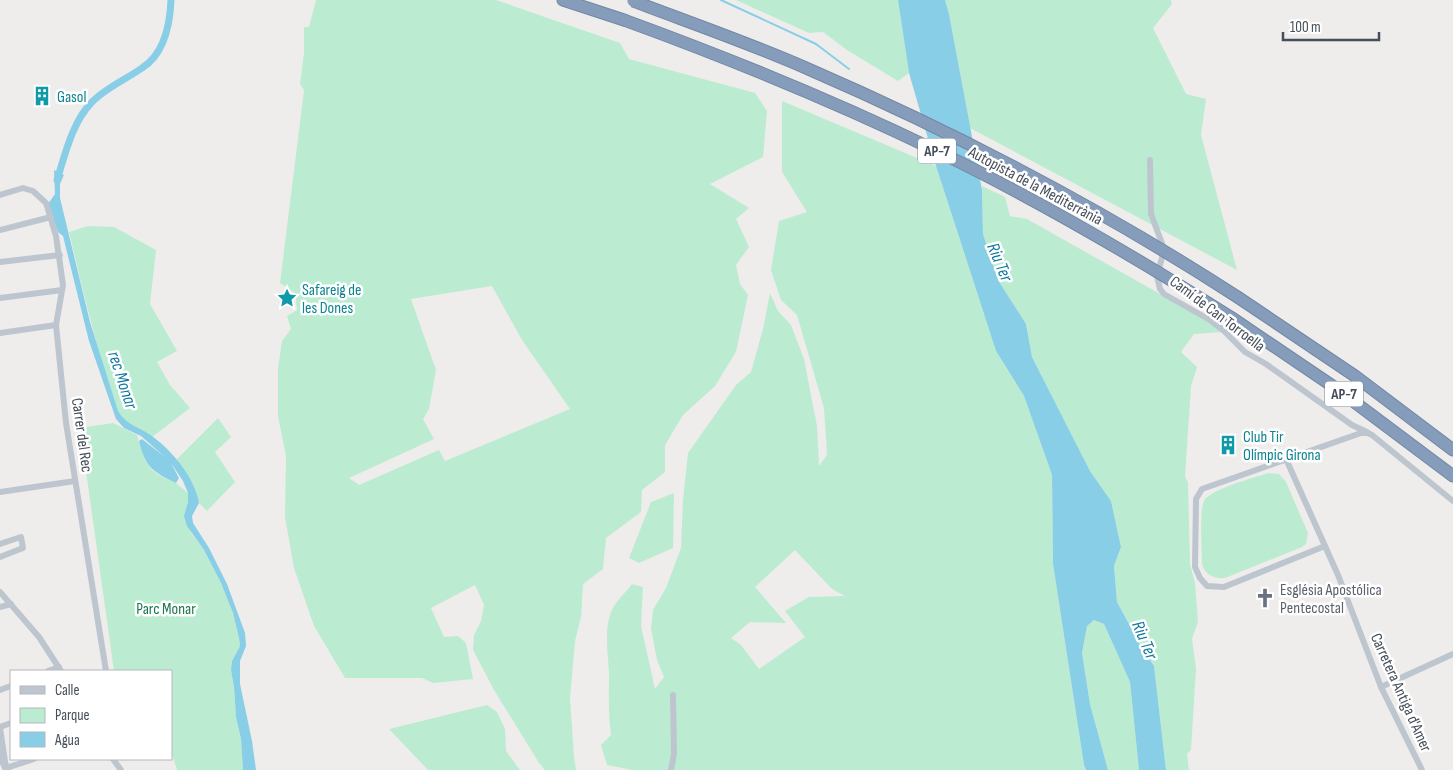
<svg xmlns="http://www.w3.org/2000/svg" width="1453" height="770" viewBox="0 0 1453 770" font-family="'Sofia Sans Condensed',sans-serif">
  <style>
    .green { fill: #bbecd1; fill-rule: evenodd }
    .water { fill: #89cee7 }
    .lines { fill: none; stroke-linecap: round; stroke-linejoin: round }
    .stream { stroke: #89cee7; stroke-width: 2 }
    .canal { stroke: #89cee7; stroke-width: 7 }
    .motorway-casing { stroke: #7187a5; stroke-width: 13 }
    .minor { stroke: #bdc6ce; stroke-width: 6 }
    .tertiary { stroke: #bdc6ce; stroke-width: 8 }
    .motorway { stroke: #859cba; stroke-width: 11 }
    .motorway-bridge-casing { stroke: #7187a5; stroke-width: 13; stroke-linecap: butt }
    .motorway-bridge { stroke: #859cba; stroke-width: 11 }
    .labels { text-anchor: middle; stroke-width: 5; stroke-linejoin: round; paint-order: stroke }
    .shield { fill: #fff; stroke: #7d838b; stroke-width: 1 }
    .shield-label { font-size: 15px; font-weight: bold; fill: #454e59 }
    .culture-label { font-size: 16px; fill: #0d838f; stroke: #fff; text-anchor: start }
    .street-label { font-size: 16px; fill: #454e59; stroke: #fff }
    .worship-label { font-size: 16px; fill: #5b616d; stroke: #fff; text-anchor: start }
    .park-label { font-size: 16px; fill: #1a764d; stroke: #fff }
    .water-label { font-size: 18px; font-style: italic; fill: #12799f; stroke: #fff }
  </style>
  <rect width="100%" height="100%" fill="#efecec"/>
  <g class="green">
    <path d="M316,0H496L620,43L629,59L755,93L767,111L763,157L710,184L749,208L736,219L749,247L736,265L740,284L748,295L736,352L715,386L683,415L665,445V472L642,490L641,512L606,538L603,569L583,584L581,617L575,641L570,698L574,757L576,770H545L539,763L494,690L473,650L474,635L481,621L484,605L475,585L431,608L444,637L458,636L466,643L473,679L433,683L422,678H345L314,626L294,568L285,517L286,456L278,416V368L282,341L291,329L287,316L297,310L295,293L280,283L304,90L300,84L304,53V27H309ZM492,286L522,340L570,409L445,461L439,450L359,485L349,478L434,439L423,419L429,409L436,370L411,299Z"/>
    <polygon points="736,0 898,0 909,73 898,81 847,50 823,32 809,33"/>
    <polygon points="945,0 1171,0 1172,4 1153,28 1186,94 1206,99 1201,135 1237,270 970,128 949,14"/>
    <path d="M782,101L936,166L996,351L1024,396L1052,475L1053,564L1084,765L1086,770H632L607,765L601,745L611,735C608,713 609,695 609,673C608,654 604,630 611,612C615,602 625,593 632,584L643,587L641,626L655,689L664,677L657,660L651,629L653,610L666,588L681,548L683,500L688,453L736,385L751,372L763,329L770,293L778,311L791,325L804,359L817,426L819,466L827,455L824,408L797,315L781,300L771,270L779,221L807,212L782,172ZM795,550L832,589L845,596L809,597L785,611L805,637L759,669L741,645L731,638L750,622L786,623L755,587Z"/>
    <polygon points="982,186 1005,197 1010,216 1027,219 1201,317 1222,332 1194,334 1181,352 1197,367 1191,386 1185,476 1188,483 1190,564 1195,583 1198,622 1192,639 1196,669 1191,750 1187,754 1189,770 1166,770 1154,666 1142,648 1117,602 1114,566 1121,547 1111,501 1090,471 1032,357 1026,324 998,280 983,234"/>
    <path d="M88,226L114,227L156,250L150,304L177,351L157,362L170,385L190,408L152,437C143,430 130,428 123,419C114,409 112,392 108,380C92,331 81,282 69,232Z"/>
    <polygon points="218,418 231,437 215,452 235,482 207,511 199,503 194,486 176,460"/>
    <polygon points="113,423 137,435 144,458 152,470 159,475 176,483 188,493 188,502 185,516 191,533 204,550 221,583 233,613 239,638 240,646 232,661 231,670 234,687 236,717 241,739 243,770 177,770 171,751 171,671 114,671 80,428"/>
    <path d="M1268,473L1279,474L1286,482L1308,533L1306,544L1302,547L1225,578C1214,579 1205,575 1202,564C1202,550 1199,512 1204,501C1210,489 1254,478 1268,473Z"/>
    <polygon points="674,493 673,548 639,563 629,558 651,502"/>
    <polygon points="1094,620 1104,624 1130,682 1139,770 1108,770 1090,704 1082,653 1087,626"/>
    <polygon points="487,705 497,712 505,729 506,751 520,770 428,770 389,729"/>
  </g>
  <g class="water">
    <polygon points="898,0 945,0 949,14 982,190 983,234 998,280 1026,324 1032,357 1090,471 1111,501 1121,547 1114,566 1117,602 1142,648 1154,666 1166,770 1139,770 1130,682 1104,624 1094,620 1087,626 1082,653 1090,704 1108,770 1086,770 1084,765 1053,564 1052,475 1024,396 996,351 936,166 909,73"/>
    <path d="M54,170L64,175L60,184V198L90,322L118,411C126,424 136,426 149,434C170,448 195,477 199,503L192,516L193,523L209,548L227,584L245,633L246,646L240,661V684L252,741L256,770H243L241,739L236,717L234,687L231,670L232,661L240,646L239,638L233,613L221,583L204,550L187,526L184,516L188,502V493L183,481L171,463L179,478L176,483C153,472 145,467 139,441L142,439L165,457L141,436L124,428L116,419L89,341L63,236L58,232L48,204L55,194Z"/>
  </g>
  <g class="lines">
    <polyline class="stream" points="721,0 816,44 849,69"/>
    <path class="canal" d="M57,180C65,155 72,123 91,103C105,88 125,80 142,68C164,54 170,25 171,0"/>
    <defs>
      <g id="motorway">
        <polyline points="563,0 624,20"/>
        <polyline points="1239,298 1355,376 1453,450"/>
        <polyline points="1232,318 1337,389 1453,476"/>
      </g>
    </defs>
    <use href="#motorway" class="motorway-casing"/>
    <g class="minor">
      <polyline points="1150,160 1151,214 1163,246 1163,254 1157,276 1160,289 1164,294 1210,320 1223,330 1245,352 1266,364 1352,425 1367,432"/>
      <polyline points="0,195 23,188 33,191 46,203 56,236 63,285 56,325 66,423 106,671"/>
      <polyline points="0,230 51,217"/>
      <polyline points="0,262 60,255"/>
      <polyline points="0,298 62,290"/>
      <polyline points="0,333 56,325"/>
      <polyline points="1286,459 1338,575 1381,687 1422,770"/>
      <polyline points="0,492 75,481"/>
      <polyline points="0,544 21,537 23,548 0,557"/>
      <polyline points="1325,546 1224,587 1207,586 1200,578 1195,567 1196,499 1202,489 1361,433 1368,433 1372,435 1453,501"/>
      <polyline points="0,592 39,637 61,671"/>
      <polyline points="0,607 11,604"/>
      <polyline points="48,671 59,667"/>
      <polyline points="1381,687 1453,654"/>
      <polyline points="0,690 11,686"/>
      <polyline points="0,727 11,723"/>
      <polyline points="0,728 6,768 34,759"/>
      <polyline points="113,759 121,770"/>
      <polyline points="671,770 674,754 673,695"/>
    </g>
    <polyline class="tertiary" points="0,754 7,770"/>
    <use href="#motorway" class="motorway"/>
    <defs>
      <g id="motorway-bridge">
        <path d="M633,1C691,23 749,43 806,68C956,133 1102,209 1239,298"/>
        <path d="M624,20C731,59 836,102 939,152C1040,201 1137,258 1232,318"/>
      </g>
    </defs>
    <use href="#motorway-bridge" class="motorway-bridge-casing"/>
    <use href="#motorway-bridge" class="motorway-bridge"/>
  </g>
  <defs>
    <symbol id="building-bare" viewBox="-9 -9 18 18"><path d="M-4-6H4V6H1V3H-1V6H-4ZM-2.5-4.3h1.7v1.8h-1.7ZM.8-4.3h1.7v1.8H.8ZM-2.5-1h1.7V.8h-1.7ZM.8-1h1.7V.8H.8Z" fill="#0f9aa8" stroke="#fff" stroke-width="2.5" paint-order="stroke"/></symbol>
    <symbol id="sight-bare" viewBox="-9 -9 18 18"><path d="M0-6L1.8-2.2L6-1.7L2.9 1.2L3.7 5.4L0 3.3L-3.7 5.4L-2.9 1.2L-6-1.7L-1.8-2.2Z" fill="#0f9aa8" stroke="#fff" stroke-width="2.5" paint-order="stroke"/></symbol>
    <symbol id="church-bare" viewBox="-9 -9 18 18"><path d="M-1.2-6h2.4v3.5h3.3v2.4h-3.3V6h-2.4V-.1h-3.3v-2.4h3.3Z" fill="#6b7280" stroke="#fff" stroke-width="2.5" paint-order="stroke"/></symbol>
  </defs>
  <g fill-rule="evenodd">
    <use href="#building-bare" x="28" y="82" width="28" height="28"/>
    <use href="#sight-bare" x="273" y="284" width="28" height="28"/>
    <use href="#building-bare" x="1214" y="431" width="28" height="28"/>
    <use href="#church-bare" x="1251" y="584" width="28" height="28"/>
  </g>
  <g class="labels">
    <g class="shield">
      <rect x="918" y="138.5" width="38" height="25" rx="4"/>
      <rect x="1325" y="381.5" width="38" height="25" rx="4"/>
    </g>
    <g class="shield-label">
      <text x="937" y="156">AP-7</text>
      <text x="1344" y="399">AP-7</text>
    </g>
    <g class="culture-label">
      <text x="57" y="102">Gasol</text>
      <text x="302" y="295">Safareig de<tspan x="302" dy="18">les Dones</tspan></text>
      <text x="1243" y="442">Club Tir<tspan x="1243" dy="18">Olímpic Girona</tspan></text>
    </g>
    <g class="street-label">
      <text transform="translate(1036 185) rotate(28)" y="6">Autopista de la Mediterrània</text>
      <text transform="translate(1218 313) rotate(37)" y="6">Camí de Can Torroella</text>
      <text transform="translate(83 435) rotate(82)" y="6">Carrer del Rec</text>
      <text transform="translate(1402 692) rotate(66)" y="6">Carretera Antiga d'Amer</text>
    </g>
    <g class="worship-label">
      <text x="1280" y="595">Església Apostólica<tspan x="1280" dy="18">Pentecostal</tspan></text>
    </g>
    <g class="park-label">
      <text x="166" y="614">Parc Monar</text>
    </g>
    <g class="water-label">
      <text transform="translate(1000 262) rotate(67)" y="6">Riu Ter</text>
      <text transform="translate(123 380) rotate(72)" y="6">rec Monar</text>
      <text transform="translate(1145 640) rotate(67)" y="6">Riu Ter</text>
    </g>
  </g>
  <rect x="10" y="670" width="162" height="90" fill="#ffffff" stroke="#b5b8bd"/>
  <rect x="20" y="686" width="25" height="8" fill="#bdc6ce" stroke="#b5b8bd"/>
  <text x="55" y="695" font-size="15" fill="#454e59">Calle</text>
  <rect x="20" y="708" width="25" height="15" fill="#bbecd1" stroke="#b5b8bd"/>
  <text x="55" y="720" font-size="15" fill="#454e59">Parque</text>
  <rect x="20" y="732" width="25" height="15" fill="#89cee7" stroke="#b5b8bd"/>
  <text x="55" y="745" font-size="15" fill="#454e59">Agua</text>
  <path d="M1283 32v8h96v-8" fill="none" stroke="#454e59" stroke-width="2.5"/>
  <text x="1290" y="32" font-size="15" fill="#454e59" stroke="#ffffff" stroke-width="4" paint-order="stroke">100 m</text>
</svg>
